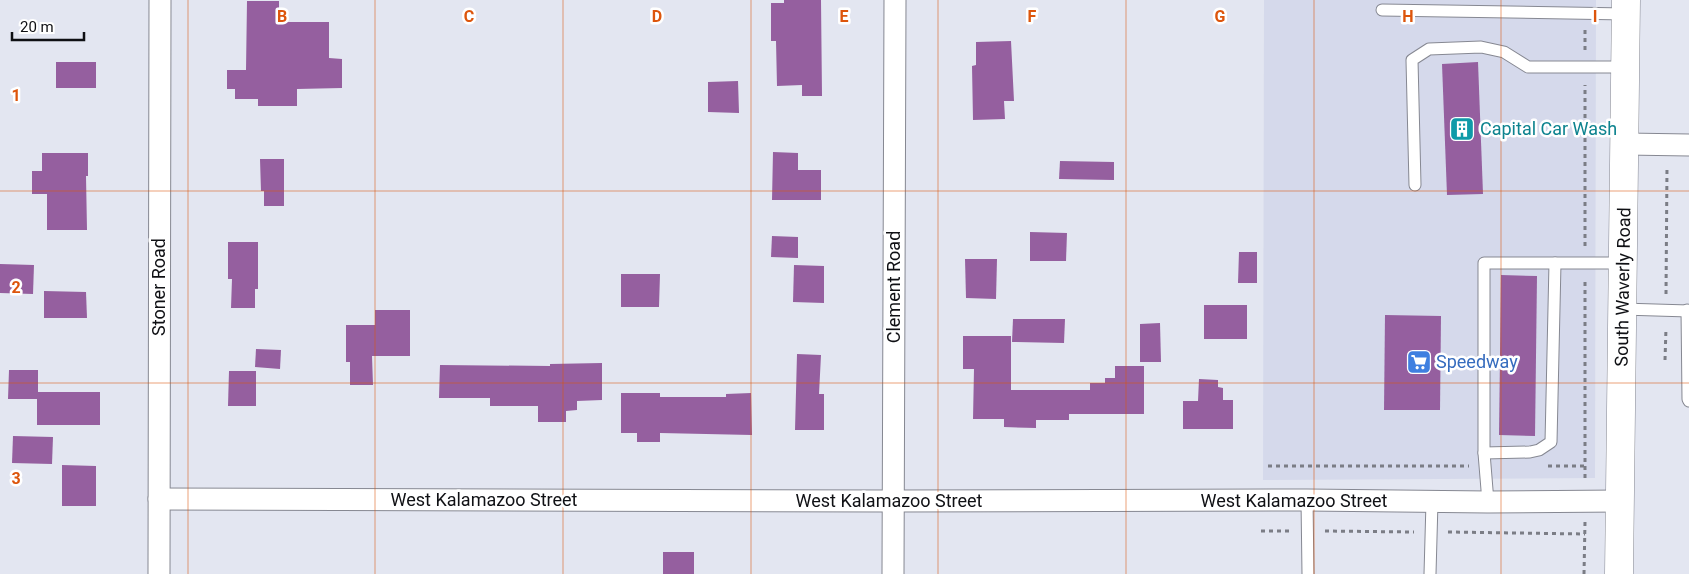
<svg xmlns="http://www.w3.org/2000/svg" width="1689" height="574" viewBox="0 0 1689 574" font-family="Roboto,sans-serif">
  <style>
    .built { fill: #d5d9eb }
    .building { fill: #955f9f }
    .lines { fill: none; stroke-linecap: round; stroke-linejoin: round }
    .service-casing { stroke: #868892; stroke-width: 13 }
    .minor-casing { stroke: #868892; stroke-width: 23 }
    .secondary-casing { stroke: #868892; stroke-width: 29 }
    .path { stroke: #7b7d85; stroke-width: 3; stroke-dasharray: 4 4; stroke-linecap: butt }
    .service { stroke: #fff; stroke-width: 11 }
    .minor { stroke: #fff; stroke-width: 21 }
    .secondary { stroke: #fff; stroke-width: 28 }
    .grid { fill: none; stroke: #dd550c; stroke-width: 1; stroke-opacity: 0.55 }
    .labels { text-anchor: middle; stroke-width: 5; stroke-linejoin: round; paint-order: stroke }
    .culture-label { font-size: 18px; fill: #0d838f; stroke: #fff; text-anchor: start }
    .street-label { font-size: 18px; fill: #0f1014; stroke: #fff }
    .shop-label { font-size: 18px; fill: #366cbe; stroke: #fff; text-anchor: start }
    .grid-label { font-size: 16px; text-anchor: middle; font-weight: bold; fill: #dd550c; stroke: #fff; stroke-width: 5; stroke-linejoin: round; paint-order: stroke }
  </style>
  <rect width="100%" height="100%" fill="#e3e6f1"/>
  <polygon class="built" points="1264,0 1596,0 1595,478 1263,480"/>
  <g class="building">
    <polygon points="784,0 821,0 822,96 802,96 802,85 777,86 776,41 771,41 771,3 784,3"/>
    <polygon points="247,1 279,1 279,22 329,22 329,58 342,59 342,88 297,89 297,106 258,106 258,99 235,99 235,89 227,89 227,70 246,70"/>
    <polygon points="1011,41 1014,101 1004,101 1005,119 973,120 972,66 976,65 976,42"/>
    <rect x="56" y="62" width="40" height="26"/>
    <polygon points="1478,62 1483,194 1447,195 1442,64"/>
    <polygon points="738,81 739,113 708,112 708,82"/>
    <polygon points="773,152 798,153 798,170 821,170 821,200 772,200"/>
    <polygon points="42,153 88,153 88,176 86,176 87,230 47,230 47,194 32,194 32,171 42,171"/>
    <polygon points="260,159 284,159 284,206 264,206 264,191 261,191"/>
    <polygon points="1060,161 1114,162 1114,180 1059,179"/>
    <polygon points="1030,232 1067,233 1066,261 1030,261"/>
    <polygon points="772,236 798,237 798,258 771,257"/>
    <polygon points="228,242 258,242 258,289 255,289 255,308 231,308 232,279 228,279"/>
    <polygon points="1239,252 1257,252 1257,283 1238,283"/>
    <polygon points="965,259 997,259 996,299 966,298"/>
    <polygon points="0,264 34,265 33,294 0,293"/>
    <polygon points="794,265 824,266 824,303 793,302"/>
    <polygon points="621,274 660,274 659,307 621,307"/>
    <polygon points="1501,275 1537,276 1535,436 1499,435"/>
    <polygon points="44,291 86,292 87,318 44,318"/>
    <rect x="1204" y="305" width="43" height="34"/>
    <polygon points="375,310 410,310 410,356 372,356 373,385 350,385 350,362 346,362 346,325 375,325"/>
    <polygon points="1385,315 1441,316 1440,410 1384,410"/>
    <polygon points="1013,319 1065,319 1064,343 1012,342"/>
    <polygon points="1160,323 1161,362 1140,362 1140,324"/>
    <polygon points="963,336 1011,336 1011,390 1090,390 1090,383 1105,383 1105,378 1115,378 1115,366 1144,366 1144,414 1069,414 1069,420 1036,420 1036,428 1004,427 1004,419 973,419 974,369 963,369"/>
    <polygon points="256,349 281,350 280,369 255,367"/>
    <polygon points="797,354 821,355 819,394 824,394 824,430 795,430"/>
    <polygon points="602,363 602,400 577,401 577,410 566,411 566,422 538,422 538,406 490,406 490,398 439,398 440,365 550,366 550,364"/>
    <polygon points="9,370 38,370 38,392 100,392 100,425 37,425 37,399 8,399"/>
    <polygon points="229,371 256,371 256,406 228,406"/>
    <polygon points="1199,379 1218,380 1218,387 1223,388 1223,400 1233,400 1233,429 1183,429 1183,401 1198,401"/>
    <polygon points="621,393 660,393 660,397 726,397 726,394 751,393 752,435 660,433 660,442 637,442 637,433 621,433"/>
    <polygon points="13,436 53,437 52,464 12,463"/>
    <polygon points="62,465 96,466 96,506 62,506"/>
    <rect x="663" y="552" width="31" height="22"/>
  </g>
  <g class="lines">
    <defs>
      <g id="service">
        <polyline points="1382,10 1626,14"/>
        <polyline points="1415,185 1412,60 1429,49 1481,47 1504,52 1528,67 1626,67"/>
        <polyline points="1622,309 1689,311"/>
        <polyline points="1687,310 1688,399 1689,401"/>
        <polyline points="1484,453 1530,452 1539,450 1551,442 1555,263"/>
        <polyline points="1307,500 1308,574"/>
        <polyline points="1488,502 1484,453 1484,263 1623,263"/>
        <polyline points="1430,574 1432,502"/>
      </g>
      <g id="minor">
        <polyline points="1626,144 1689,145"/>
        <polyline points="159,499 893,501 1307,500 1488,502 1620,501"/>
        <polyline points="159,574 160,0"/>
        <polyline points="893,574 895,0"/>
      </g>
      <polyline id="secondary" points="1619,574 1626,0"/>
    </defs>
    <use href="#service" class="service-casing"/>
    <use href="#minor" class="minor-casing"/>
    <use href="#secondary" class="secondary-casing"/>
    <g class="path">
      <polyline points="1585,30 1585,51"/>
      <polyline points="1585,246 1585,85"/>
      <polyline points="1666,294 1667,166"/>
      <polyline points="1665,360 1666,328"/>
      <polyline points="1268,466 1469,466"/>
      <polyline points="1548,466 1585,466"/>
      <polyline points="1585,478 1585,280"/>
      <polyline points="1261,531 1292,531"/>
      <polyline points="1325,531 1414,532"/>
      <polyline points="1448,532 1585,534"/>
      <polyline points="1584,574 1585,522"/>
    </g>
    <use href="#service" class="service"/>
    <use href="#minor" class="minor"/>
    <use href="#secondary" class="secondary"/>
  </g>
  <path class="grid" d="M188,0V574M375,0V574M563,0V574M751,0V574M938,0V574M1126,0V574M1314,0V574M1501,0V574M0,191H1689M0,383H1689"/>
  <defs>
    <symbol id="building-square" viewBox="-11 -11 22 22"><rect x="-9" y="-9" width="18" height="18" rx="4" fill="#0f9aa8" stroke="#fff"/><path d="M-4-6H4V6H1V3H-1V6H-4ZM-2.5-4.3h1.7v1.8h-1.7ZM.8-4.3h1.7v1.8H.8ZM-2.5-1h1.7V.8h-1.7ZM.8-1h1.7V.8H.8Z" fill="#fff"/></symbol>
    <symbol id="supermarket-square" viewBox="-11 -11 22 22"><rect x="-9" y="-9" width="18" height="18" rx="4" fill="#3f7fe0" stroke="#fff"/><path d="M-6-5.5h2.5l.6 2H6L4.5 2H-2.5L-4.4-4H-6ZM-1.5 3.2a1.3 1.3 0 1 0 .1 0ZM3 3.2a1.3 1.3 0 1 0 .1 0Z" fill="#fff"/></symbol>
  </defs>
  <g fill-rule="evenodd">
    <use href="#building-square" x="1448" y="115" width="28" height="28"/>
    <use href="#supermarket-square" x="1405" y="348" width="28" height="28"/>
  </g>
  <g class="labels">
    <g class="culture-label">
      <text x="1480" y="135">Capital Car Wash</text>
    </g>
    <g class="street-label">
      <text transform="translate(159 287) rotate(-90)" y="6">Stoner Road</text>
      <text transform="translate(894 287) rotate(-90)" y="6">Clement Road</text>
      <text transform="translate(1623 287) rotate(-89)" y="6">South Waverly Road</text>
      <text x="484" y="506">West Kalamazoo Street</text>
      <text x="889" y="507">West Kalamazoo Street</text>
      <text x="1294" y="507">West Kalamazoo Street</text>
    </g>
    <g class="shop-label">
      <text x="1436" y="368">Speedway</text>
    </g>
  </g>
  <g class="grid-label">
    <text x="282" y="22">B</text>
    <text x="469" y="22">C</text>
    <text x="657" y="22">D</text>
    <text x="844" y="22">E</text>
    <text x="1032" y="22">F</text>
    <text x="1220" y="22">G</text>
    <text x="1408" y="22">H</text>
    <text x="1595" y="22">I</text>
    <text x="16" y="101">1</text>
    <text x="16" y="293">2</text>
    <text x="16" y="484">3</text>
  </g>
  <path d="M12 32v8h72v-8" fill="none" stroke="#0f1014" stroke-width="2.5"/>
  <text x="20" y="32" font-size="15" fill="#0f1014" stroke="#ffffff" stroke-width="4" paint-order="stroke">20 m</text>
</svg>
